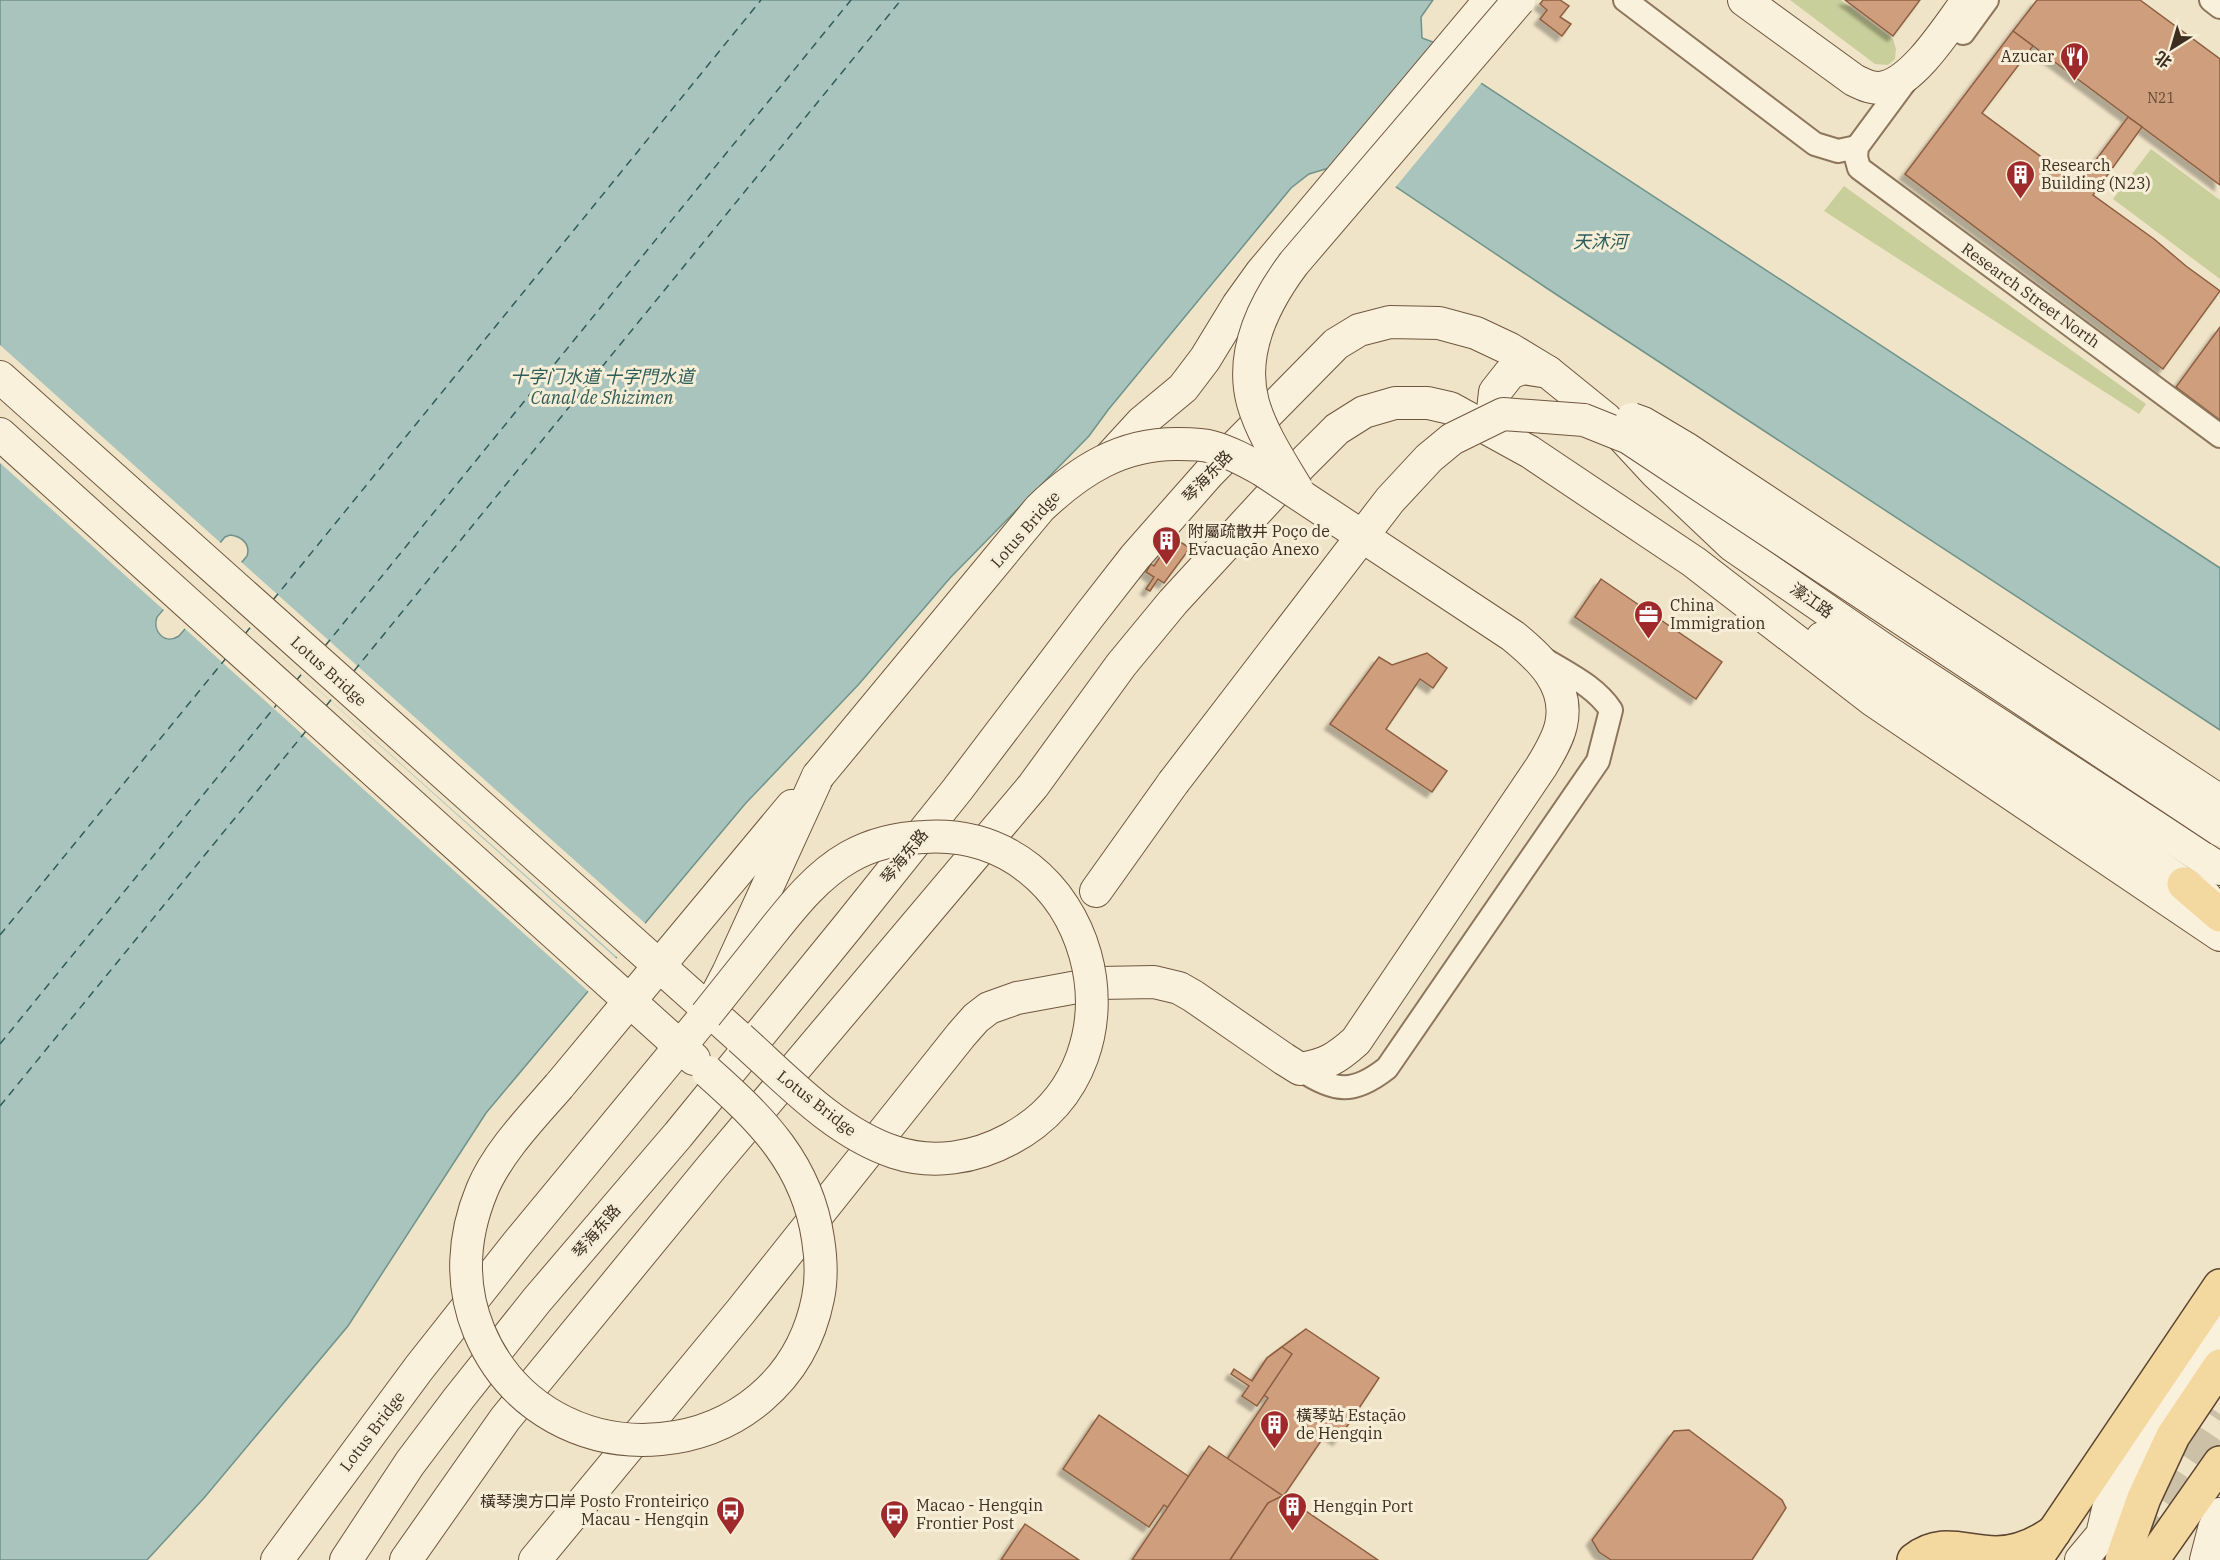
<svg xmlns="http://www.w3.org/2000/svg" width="2220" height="1560" viewBox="0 0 2220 1560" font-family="'IBM Plex Serif','Noto Sans SC',serif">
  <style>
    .green { fill: #c9cf9b }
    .water { fill: #a9c4bc; stroke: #6f938a; stroke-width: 1.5; fill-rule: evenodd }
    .pier { fill: #f0e4c8 }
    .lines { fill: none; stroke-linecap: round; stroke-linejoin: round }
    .ferry { stroke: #2f5d5a; stroke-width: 1.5; stroke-dasharray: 8 6; stroke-linecap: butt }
    .building { fill: #cf9f7d; stroke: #8d5f41; stroke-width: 1.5; filter: url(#shadow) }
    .primary-tunnel { stroke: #ccc0a6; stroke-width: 33; stroke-dasharray: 33 16; stroke-linecap: butt }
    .minor-casing { stroke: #8d765c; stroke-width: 26 }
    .secondary-casing { stroke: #6f573f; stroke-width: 34 }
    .primary-casing { stroke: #5b4430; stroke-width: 36 }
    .minor { stroke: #faf1dc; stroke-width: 22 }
    .secondary { stroke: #faf1dc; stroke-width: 32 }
    .primary { stroke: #f3d9a0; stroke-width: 33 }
    .minor-bridge-casing { stroke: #8d765c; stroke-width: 26; stroke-linecap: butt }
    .secondary-bridge-casing { stroke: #6f573f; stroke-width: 34; stroke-linecap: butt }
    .minor-bridge { stroke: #faf1dc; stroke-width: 22 }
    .secondary-bridge { stroke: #faf1dc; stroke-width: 32 }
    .labels { text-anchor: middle; stroke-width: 6; stroke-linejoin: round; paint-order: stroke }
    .number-label { font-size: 14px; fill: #624a37 }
    .poi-label { font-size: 16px; fill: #3d2e20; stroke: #f7eed8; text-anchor: start }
    .street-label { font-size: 16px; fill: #3d2e20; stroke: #f7eed8 }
    .water-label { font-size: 18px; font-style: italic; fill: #2f5d5a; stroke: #f7eed8 }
  </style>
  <defs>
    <filter id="shadow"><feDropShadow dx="-5.5" dy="5.5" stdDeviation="1.5" flood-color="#0004"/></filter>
  </defs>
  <rect width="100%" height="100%" fill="#f0e4c8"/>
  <g class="green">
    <polygon points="1790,0 1841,0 1893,39 1896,49 1895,59 1888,65 1875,64"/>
    <polygon points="2151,149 2220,200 2220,279 2113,199"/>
    <polygon points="1844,186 2146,404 2139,414 1824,211"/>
  </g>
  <path class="water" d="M0,0H1433L1421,17L1422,38L1452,49L1458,68L2220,568V730L1548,289L1387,181L1329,168L1309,174L1291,188L1108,410L1089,436L950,578L859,684L745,804L486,1113L348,1326L204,1498L147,1560H0ZM230,535C241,536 251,544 247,556L179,636C165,645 152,632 157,617L225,537Z"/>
  <g class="pier">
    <polygon points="1460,66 1483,81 1394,189 1368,175"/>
    <polygon points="0,345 223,545 166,612 0,463"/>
    <polygon points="239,560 647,925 619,959 245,624 618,960 590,993 183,627"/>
  </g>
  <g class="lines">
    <g class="ferry">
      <polyline points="273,600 761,0"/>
      <polyline points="245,634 253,624"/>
      <polyline points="325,646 851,0"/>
      <polyline points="354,671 901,0"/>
      <polyline points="296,681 304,671"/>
      <polyline points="326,706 334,696"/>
      <polyline points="0,935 227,657"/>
      <polyline points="0,1044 278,703"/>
      <polyline points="0,1106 306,731"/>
    </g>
  </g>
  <g class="building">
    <polygon points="1543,0 1560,0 1569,6 1560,17 1571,24 1562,36 1540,19 1547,10 1540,4"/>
    <polygon points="1845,0 1920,0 1893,36"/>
    <polygon points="2037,0 2140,0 2220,59 2220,185 2013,31"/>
    <polygon points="2013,31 2033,46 1982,113 2078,184 2128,117 2142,127 2093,195 2154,239 2186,266 2220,291 2163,369 1905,174"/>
    <polygon points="2220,327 2220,420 2176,387"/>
    <polygon points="1177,540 1190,548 1164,583 1158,579 1150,591 1146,589 1154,577 1146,572 1151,564 1154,566 1169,543 1173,546"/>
    <polygon points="1601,579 1722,662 1696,699 1575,617"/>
    <polygon points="1427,653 1447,668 1433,688 1420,679 1386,729 1447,771 1432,792 1330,724 1379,657 1392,665"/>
    <polygon points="1306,1329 1379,1378 1338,1440 1327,1432 1240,1560 1159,1560 1186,1520 1164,1505 1149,1527 1063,1469 1099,1415 1207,1489 1268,1398 1249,1385 1267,1358"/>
    <polygon points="1282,1347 1292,1354 1257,1406 1242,1396 1249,1386 1231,1374 1234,1369 1252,1381 1267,1358"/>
    <polygon points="1689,1430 1782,1500 1786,1508 1752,1560 1611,1560 1599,1552 1592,1540 1674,1431"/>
    <polygon points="1209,1446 1289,1500 1280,1497 1268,1503 1230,1560 1132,1560"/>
    <polygon points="1280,1497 1291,1501 1378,1560 1230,1560 1268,1503"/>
    <polygon points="1025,1524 1079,1560 1001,1560"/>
  </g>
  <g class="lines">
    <polyline class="primary-tunnel" points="2135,1541 2220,1414"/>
    <defs>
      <g id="minor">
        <polyline points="1625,0 1815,144 1838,151 1857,147"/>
        <polyline points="2211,0 2220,7"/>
        <polyline points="1963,33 1987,0"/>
        <polyline points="1908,78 1857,147 1856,157 1859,168 2220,436"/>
      </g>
      <g id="secondary">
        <path d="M1744,0L1854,80C1864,85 1874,90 1885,87C1916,79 1949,25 1968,0"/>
        <polyline points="0,377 740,1038"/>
        <polyline points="0,434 694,1059"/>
        <polyline points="1512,436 1503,427 1493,410 1495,392 1510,373 1523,368 1548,372 1606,419 1656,473 1732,545 1886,651 2220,869"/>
        <polyline points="1109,458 1142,422 1183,388 1205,359 1238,305 1261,273 1490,0"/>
        <polyline points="1822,638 2184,884 2206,897"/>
        <polyline points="1096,891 1173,783"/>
        <polyline points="559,1086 792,806"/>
        <polyline points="277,1560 419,1368 517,1244 706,1015 728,973 818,776"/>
        <polyline points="346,1560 410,1463 459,1398 537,1300 678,1135 849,925 957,790 1089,616 1135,557 1209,473 1336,344 1359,330 1390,322 1439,323 1476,333 1510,349 1548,372"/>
        <polyline points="406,1560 505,1419 710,1169 1033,786 1121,665 1173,602 1277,489 1337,429 1364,412 1395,403 1428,403 1450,408 1530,452 1694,562 1874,701 2220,935"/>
        <polyline points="535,1560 741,1311 961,1035 976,1018 989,1008 1017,998 1099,983 1154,982 1179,988 1193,996 1284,1059"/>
        <polyline points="2081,1560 2102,1535 2108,1509 2168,1406 2220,1328"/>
        <polyline points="2206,1560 2214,1529 2220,1514"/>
      </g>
      <g id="primary">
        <polyline points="2184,884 2220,915"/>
        <path d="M1914,1560C1942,1538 1965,1553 1996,1553C2018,1553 2037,1544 2054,1532"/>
        <polyline points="2035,1560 2220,1286"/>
        <polyline points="2122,1560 2144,1498 2173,1436 2220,1366"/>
        <polyline points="2152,1560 2220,1463"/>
      </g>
    </defs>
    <use href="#minor" class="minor-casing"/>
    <use href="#secondary" class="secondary-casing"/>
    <use href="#primary" class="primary-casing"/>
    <use href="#minor" class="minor"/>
    <use href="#secondary" class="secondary"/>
    <use href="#primary" class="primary"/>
    <defs>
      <path id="minor-bridge" d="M1300,1069C1335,1093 1354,1094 1387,1068L1598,761L1611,710C1595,686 1568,674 1544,659"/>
      <g id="secondary-bridge">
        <polyline points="1632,419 1643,423 1687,449 2220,801"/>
        <path d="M1297,489C1281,462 1262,434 1253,403C1239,352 1264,303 1294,263L1519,0"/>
        <path d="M818,776L1040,508C1080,470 1122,443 1179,444C1189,444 1202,444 1212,447C1230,452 1246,461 1262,470L1513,636C1540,658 1570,685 1561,725C1558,739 1549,754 1541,767L1356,1041C1337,1058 1326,1065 1300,1069L1284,1059"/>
        <polyline points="1173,783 1390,500 1429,458 1452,439 1503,414 1584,420 1629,438 2220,830"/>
        <path d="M706,1015C726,990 745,966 765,941C789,911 814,877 849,857C872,844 898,838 924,837C1092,826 1157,1060 1010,1139C975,1158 933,1165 894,1152C834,1132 786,1079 740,1038"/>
        <path d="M559,1086C533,1116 497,1153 482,1190C463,1236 460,1285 479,1331C546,1491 784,1470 818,1298C822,1279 821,1258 818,1239C807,1164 762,1120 708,1072"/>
      </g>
    </defs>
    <use href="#minor-bridge" class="minor-bridge-casing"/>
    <use href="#secondary-bridge" class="secondary-bridge-casing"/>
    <use href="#minor-bridge" class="minor-bridge"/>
    <use href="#secondary-bridge" class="secondary-bridge"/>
  </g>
  <defs>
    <symbol id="restaurant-pin" viewBox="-11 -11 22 30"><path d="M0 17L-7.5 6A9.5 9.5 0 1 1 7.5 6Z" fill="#9e2a2b" stroke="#f7eed8"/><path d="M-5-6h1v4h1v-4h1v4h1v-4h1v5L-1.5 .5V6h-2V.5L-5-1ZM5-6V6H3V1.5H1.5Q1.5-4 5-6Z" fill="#fff"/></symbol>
    <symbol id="building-pin" viewBox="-11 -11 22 30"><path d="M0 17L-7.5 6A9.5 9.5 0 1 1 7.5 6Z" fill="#9e2a2b" stroke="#f7eed8"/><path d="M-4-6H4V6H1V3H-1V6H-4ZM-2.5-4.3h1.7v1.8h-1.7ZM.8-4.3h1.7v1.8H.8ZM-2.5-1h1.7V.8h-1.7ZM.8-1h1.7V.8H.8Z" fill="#fff"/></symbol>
    <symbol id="office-pin" viewBox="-11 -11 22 30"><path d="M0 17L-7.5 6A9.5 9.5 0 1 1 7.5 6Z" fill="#9e2a2b" stroke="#f7eed8"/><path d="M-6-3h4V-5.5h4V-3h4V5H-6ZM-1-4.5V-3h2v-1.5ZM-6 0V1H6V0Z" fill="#fff"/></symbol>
    <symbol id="bus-pin" viewBox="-11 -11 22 30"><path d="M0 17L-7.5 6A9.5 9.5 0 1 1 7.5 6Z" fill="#9e2a2b" stroke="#f7eed8"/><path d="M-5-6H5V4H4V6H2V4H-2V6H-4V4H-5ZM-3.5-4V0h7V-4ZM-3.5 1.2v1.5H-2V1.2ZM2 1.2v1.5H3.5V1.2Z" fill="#fff"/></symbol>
  </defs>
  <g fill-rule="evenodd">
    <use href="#restaurant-pin" x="2058" y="40" width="33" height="45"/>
    <use href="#building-pin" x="2004" y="158" width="33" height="45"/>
    <use href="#building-pin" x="1150" y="524" width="33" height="45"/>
    <use href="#office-pin" x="1632" y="598" width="33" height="45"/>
    <use href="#building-pin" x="1258" y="1408" width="33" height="45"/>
    <use href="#building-pin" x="1276" y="1490" width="33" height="45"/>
    <use href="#bus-pin" x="714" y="1494" width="33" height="45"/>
    <use href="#bus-pin" x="878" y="1498" width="33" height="45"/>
  </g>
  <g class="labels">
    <g class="number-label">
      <text x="2161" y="103">N21</text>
    </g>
    <g class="poi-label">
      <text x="2054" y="62" text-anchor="end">Azucar</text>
      <text x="2041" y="171">Research<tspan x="2041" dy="18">Building (N23)</tspan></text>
      <text x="1188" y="537">附屬疏散井 Poço de<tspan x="1188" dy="18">Evacuação Anexo</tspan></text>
      <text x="1670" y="611">China<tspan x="1670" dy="18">Immigration</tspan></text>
      <text x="1296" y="1421">橫琴站 Estação<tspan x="1296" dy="18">de Hengqin</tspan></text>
      <text x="709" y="1507" text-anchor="end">橫琴澳方口岸 Posto Fronteiriço<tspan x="709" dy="18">Macau - Hengqin</tspan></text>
      <text x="916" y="1511">Macao - Hengqin<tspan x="916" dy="18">Frontier Post</tspan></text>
      <text x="1313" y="1512">Hengqin Port</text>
    </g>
    <g class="street-label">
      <text transform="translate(2031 295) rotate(36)" y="6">Research Street North</text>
      <text transform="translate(1207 476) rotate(-47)" y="6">琴海东路</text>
      <text transform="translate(1025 529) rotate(-49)" y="6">Lotus Bridge</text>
      <text transform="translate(1812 600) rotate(35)" y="6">濠江路</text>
      <text transform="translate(329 671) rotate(42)" y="6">Lotus Bridge</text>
      <text transform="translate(904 856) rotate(-51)" y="6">琴海东路</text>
      <text transform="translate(817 1103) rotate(38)" y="6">Lotus Bridge</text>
      <text transform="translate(596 1231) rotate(-50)" y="6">琴海东路</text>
      <text transform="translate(372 1431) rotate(-53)" y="6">Lotus Bridge</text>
    </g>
    <g class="water-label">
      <text x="1600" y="248">天沐河</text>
      <text x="602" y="383">十字门水道 十字門水道<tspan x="602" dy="21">Canal de Shizimen</tspan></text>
    </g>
  </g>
  <g transform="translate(2172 48) rotate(217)" stroke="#f7eed8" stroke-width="4.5" paint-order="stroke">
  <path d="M0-4.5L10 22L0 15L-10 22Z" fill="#3d2e20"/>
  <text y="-9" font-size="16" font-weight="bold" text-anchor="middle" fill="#3d2e20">北</text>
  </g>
</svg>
